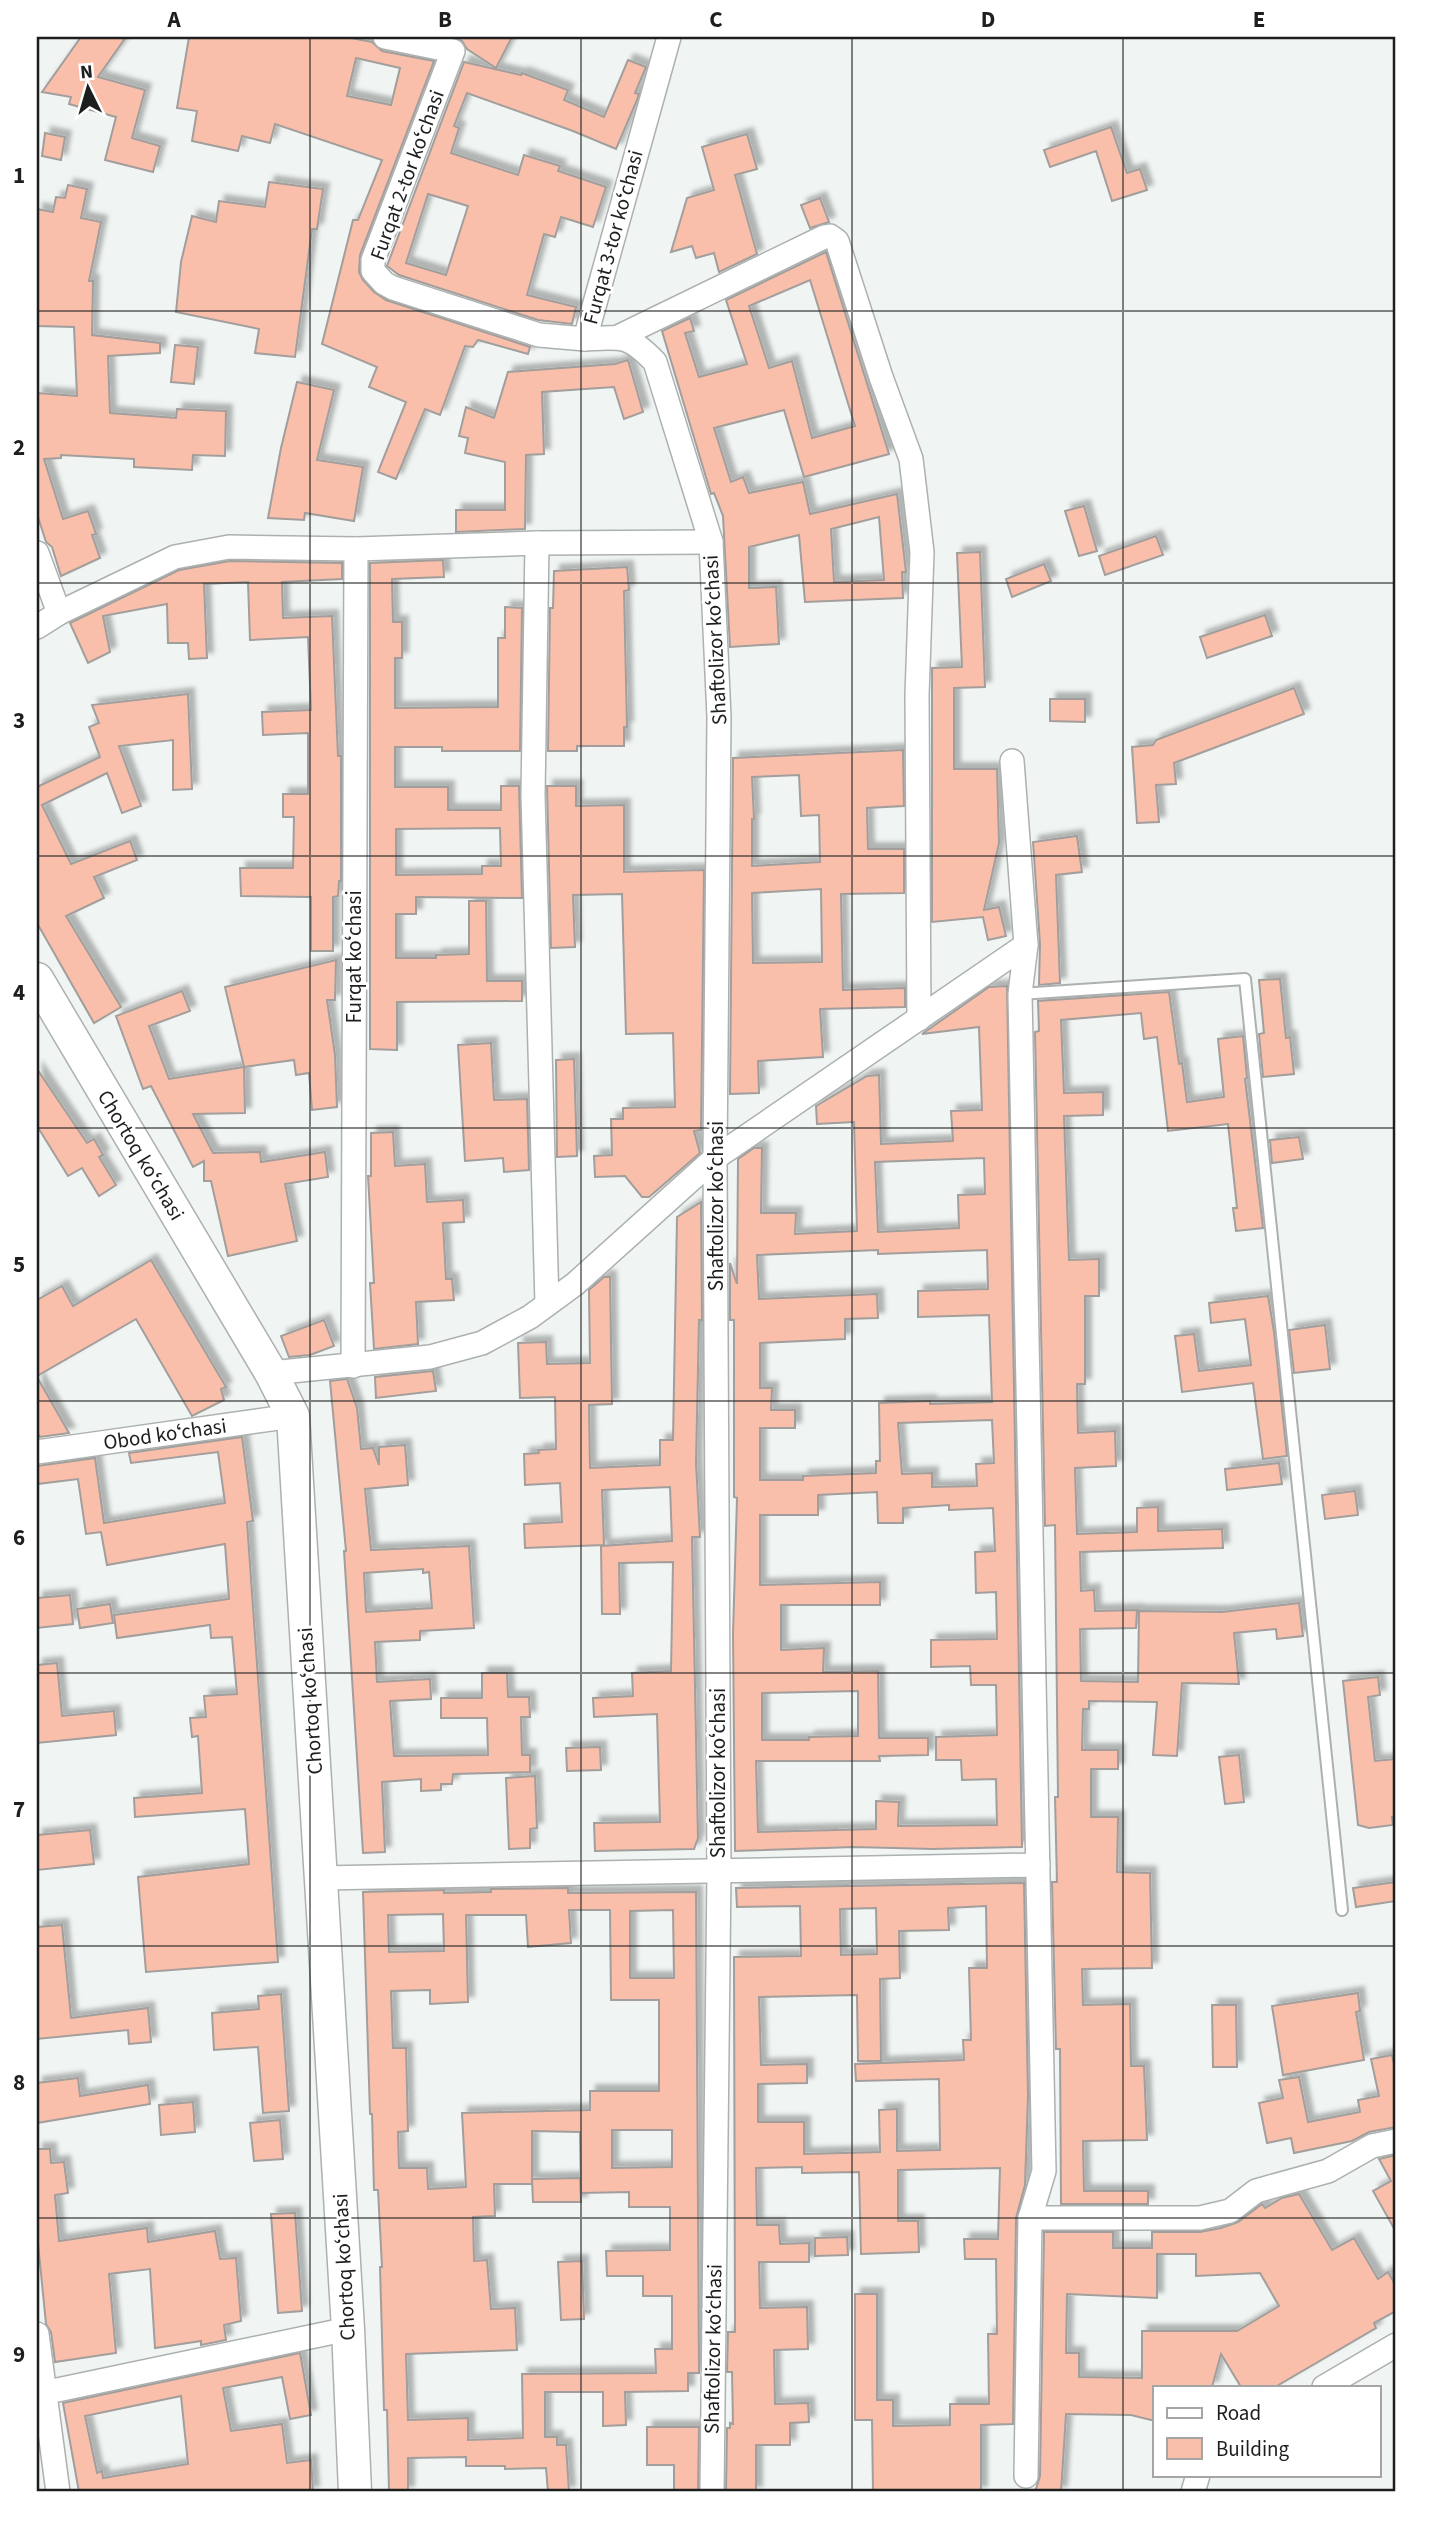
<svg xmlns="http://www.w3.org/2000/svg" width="1433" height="2529" viewBox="0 0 1433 2529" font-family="'Source Sans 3',sans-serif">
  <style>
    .building { fill: #fabfab; stroke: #a29e9c; stroke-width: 2; fill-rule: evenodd; filter: url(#shadow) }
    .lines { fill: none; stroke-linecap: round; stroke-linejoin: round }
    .service-casing { stroke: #acb1af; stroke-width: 14 }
    .minor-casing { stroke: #acb1af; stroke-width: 26 }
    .secondary-casing { stroke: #acb1af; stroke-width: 35 }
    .service { stroke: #fff; stroke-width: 10 }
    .minor { stroke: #fff; stroke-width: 23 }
    .secondary { stroke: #fff; stroke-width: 32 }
    .grid { fill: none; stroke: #1d1f1e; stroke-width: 2; stroke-opacity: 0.55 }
    .labels { text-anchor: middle; stroke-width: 6; stroke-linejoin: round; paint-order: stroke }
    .street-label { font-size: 21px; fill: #1d1f1e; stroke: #fff }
    .neatline { fill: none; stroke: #1d1f1e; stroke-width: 2.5 }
    .grid-label { font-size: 23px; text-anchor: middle; font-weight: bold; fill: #1d1f1e }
  </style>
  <defs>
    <filter id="shadow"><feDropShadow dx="6" dy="-6" stdDeviation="2" flood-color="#0004"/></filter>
  </defs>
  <rect width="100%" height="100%" fill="#f0f5f3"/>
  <g class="building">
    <polygon points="81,37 126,37 98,77 145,90 132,138 160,146 153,172 105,160 116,117 69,104 71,97 42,92"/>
    <path d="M189,37H346L372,42L382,51L434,61L360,255L359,272L363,280L374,292L386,300L530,347L528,354L478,340L473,347L465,346L440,415L425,409L396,479L378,472L406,402L369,387L377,367L322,344L353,220H358L382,160L275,124L270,143L242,136L238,151L192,141L197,111L177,108ZM356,58L400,68L391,105L347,96Z"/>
    <polygon points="453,37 512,37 496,68 467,49 462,41"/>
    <path d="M628,60L646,67L635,93L639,94L637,100L616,149L573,131L467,93L454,126L459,128L451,153L518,175L524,155L560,166L558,171L606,187L593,227L561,217L555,237L544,234L527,295L576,307L572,324L538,320L399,275L387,266L464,62L521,75L522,73L568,90L564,100L604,117ZM428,194L468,206L446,275L406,263Z"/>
    <polygon points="1111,127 1127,173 1140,169 1147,190 1112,201 1096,151 1050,167 1044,150"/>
    <polygon points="45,133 65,137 61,160 42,156"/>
    <polygon points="747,134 757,169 735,175 757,254 719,272 714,253 696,258 692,246 671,252 687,198 714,190 702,147"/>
    <polygon points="269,182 323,189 317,229 312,229 295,357 255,353 259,329 176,312 181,262 192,216 216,222 219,201 265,207"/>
    <polygon points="68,185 87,189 81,218 101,222 89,281 93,281 92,335 160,343 160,353 108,356 110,413 176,418 177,409 226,411 225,456 193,455 192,470 134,467 134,459 61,455 61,458 44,459 63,519 88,511 96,534 92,535 100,558 61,576 52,547 46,542 37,514 37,393 77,396 74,327 37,326 37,209 53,212 56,197 65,198"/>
    <polygon points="820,198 829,222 810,228 801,205"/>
    <path d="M826,252L889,454L804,477L784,410L714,428L731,482L743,477L749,493L803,482L810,514L897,494L906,572H902L903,598L805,602L799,535L749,547V588L776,587L779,644L730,647L723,516L714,493L711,494L662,331L690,318L694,331L685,333L699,377L747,364L726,300ZM810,280L855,426L812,438L792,361L769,368L749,306ZM879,517L884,580L834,582L831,529Z"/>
    <polygon points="175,345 198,347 194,384 171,382"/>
    <polygon points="628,360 643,412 624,419 614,387 542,392 544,454 526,455 525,529 456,532 456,510 505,510 505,462 465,453 468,438 459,436 466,407 494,418 508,372 615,364"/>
    <polygon points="297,382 334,390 317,460 363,467 354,521 305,513 304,520 268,518 281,448"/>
    <polygon points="1084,506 1097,551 1079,556 1065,511"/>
    <polygon points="1156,536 1163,555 1105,575 1099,556"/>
    <polygon points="980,552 985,687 954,688 954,769 997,769 999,843 984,910 999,907 1006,936 988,940 983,917 932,922 932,668 962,667 957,553"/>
    <path d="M443,560L444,577L392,579L393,622H402V658H395V708L498,707V638H505V607L522,608L520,751H442V747H395V787H448V810H501V786H519L522,898L416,897V914H396V958H436V955L469,954V901H486L487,981H522V1001L397,1002V1050L370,1049V563ZM500,828L501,866H482V874L396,875V829Z"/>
    <polygon points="230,561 342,563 342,579 282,582 283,618 332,616 338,756 341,756 341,881 339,881 338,896 333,897 333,951 311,951 311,897 241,896 240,868 293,868 294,817 283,817 283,794 308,794 308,733 263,735 262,712 311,710 308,637 250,640 248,582 204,584 207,658 189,659 188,643 168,643 167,604 103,616 110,652 88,663 70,623 179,570"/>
    <polygon points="1044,564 1051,581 1012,597 1006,579"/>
    <polygon points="627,567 629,590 624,591 627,727 624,727 624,746 577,746 577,751 548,751 550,608 553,608 554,571"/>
    <polygon points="1265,615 1272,636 1207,658 1200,637"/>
    <polygon points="1294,688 1304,714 1174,763 1176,784 1156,785 1159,822 1137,823 1132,747 1153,745 1156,740"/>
    <polygon points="188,694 192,789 173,790 173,740 119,746 141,806 122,813 107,773 42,805 71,864 130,841 137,860 94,877 104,898 66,916 121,1007 94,1023 37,923 37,787 100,757 89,727 99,723 92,705"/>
    <polygon points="1050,699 1085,699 1085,722 1050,721"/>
    <path d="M903,750L904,806L867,808L868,849H904V893L841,894L843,990L905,988V1007L820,1009L823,1057L758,1061L759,1093L730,1094L733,758ZM799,775L801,816L819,815L820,862L752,866V819H754L752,777ZM821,889L822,962L753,963L752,893Z"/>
    <polygon points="547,786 576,786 576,806 624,805 624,872 704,870 701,1130 694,1131 700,1153 649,1197 642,1197 625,1176 595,1177 594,1156 612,1155 611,1119 623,1119 623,1108 675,1107 673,1033 626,1034 622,894 573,895 575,947 551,948"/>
    <polygon points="1077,836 1082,872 1056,875 1060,983 1039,985 1040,944 1033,842"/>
    <polygon points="336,960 335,1000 327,1000 335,1055 337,1107 312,1110 309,1073 296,1075 294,1060 244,1067 225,987"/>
    <polygon points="1280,979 1286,1038 1290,1037 1294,1074 1263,1077 1259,1034 1264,1033 1259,980"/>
    <path d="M1007,986L1022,1847L933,1849L854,1847L735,1851L733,1634L737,1498L734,1497V1320H730V1263L737,1284L738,1159L754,1148H762L761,1213H796L795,1234L857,1231L854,1122L817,1124L816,1106L867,1076L879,1075L881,1144L953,1141L951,1111L982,1110L979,1027L922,1034L989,987ZM984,1158L985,1194L958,1195L959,1228L878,1232L875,1162ZM878,1250V1254L987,1250L988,1289L918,1291V1317L989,1315L992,1402L930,1404V1401L879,1403L880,1461H876V1473L803,1476V1480H760V1428H795V1410H771L772,1388H760V1343L845,1339V1319L878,1318L877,1294L759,1299L757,1255ZM992,1420L994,1463L976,1464L977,1486L932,1487V1473L902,1474L898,1423ZM877,1492L878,1523H903V1508L949,1505V1510L993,1508L995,1551L975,1552L976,1593L996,1592L997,1639L931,1640V1667L970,1666L971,1685H996L997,1735L936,1737V1760H961L962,1780L996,1779L997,1825L898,1826L899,1802L876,1801V1829L758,1832L756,1761H880L879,1756L928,1755V1738H879L878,1671L823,1672L824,1648L781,1650V1605H880V1582L760,1585V1515H818V1495ZM858,1691V1736L809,1737V1740H762V1693Z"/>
    <polygon points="182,991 190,1011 149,1026 169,1079 244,1067 245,1113 193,1114 213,1153 260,1152 261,1162 325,1152 328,1177 285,1184 297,1241 228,1256 211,1181 204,1181 204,1161 193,1167 151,1086 143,1089 116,1016"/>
    <polygon points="1169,992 1179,1064 1182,1063 1187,1102 1224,1097 1218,1039 1243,1036 1247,1078 1245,1079 1263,1228 1236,1231 1233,1208 1237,1208 1228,1124 1168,1131 1157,1037 1144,1039 1141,1013 1061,1020 1064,1093 1103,1092 1103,1115 1064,1116 1069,1260 1099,1259 1099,1296 1085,1296 1085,1384 1077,1384 1078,1433 1115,1431 1116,1466 1075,1468 1077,1534 1137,1532 1137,1508 1158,1507 1158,1531 1222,1529 1223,1548 1080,1552 1081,1591 1094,1590 1095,1611 1137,1610 1136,1628 1080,1629 1081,1681 1138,1682 1139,1611 1222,1612 1299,1603 1303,1636 1277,1639 1276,1629 1234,1633 1239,1684 1182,1683 1177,1756 1153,1755 1157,1702 1089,1701 1089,1709 1083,1709 1082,1750 1118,1750 1118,1769 1091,1769 1091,1817 1118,1817 1117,1872 1150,1873 1152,1968 1082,1969 1083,2005 1130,2004 1131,2066 1144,2066 1147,2140 1083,2141 1084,2191 1148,2191 1148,2204 1061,2204 1060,2049 1056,2049 1052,1882 1057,1882 1055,1797 1058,1797 1055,1525 1045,1526 1035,1032 1039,1031 1038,1001"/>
    <polygon points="491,1043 494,1100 527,1099 529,1170 504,1172 503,1158 465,1161 458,1045"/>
    <polygon points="574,1059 577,1156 557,1157 556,1060"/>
    <polygon points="37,1069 87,1143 94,1139 103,1155 99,1157 116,1185 99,1196 82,1168 68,1176 37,1126"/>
    <polygon points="393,1132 395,1166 425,1164 427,1202 463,1200 464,1222 443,1223 446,1279 452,1279 454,1300 416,1302 418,1344 374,1349 370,1283 374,1283 368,1176 371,1176 371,1133"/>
    <polygon points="1299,1137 1303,1159 1272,1163 1270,1140"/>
    <polygon points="701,1202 702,1320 699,1320 696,1463 700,1537 692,1537 698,1838 694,1849 595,1851 594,1823 660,1822 657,1714 594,1717 593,1698 633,1696 632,1673 671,1671 673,1562 619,1563 620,1614 602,1614 601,1546 672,1541 670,1487 602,1490 604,1545 525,1548 524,1524 562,1522 560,1483 525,1485 524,1454 539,1453 538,1450 556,1449 555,1397 520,1398 518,1343 546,1342 547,1364 590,1363 589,1290 604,1277 610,1277 612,1404 589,1405 590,1468 660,1465 660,1440 673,1440 677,1217"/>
    <polygon points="151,1260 226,1387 221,1389 224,1400 192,1416 136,1319 37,1376 37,1300 62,1286 73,1306"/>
    <polygon points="1268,1296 1274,1332 1287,1456 1263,1459 1253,1383 1182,1392 1175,1336 1194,1334 1199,1371 1251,1365 1245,1319 1211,1323 1209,1303"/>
    <polygon points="324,1320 334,1346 310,1355 289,1357 281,1336"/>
    <polygon points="1325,1325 1330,1369 1294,1373 1289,1330"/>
    <polygon points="433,1371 436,1391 376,1398 375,1377"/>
    <polygon points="37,1377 69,1433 40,1437 37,1432"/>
    <path d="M347,1379L357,1408L361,1449L373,1448L379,1465V1447L405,1445L408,1485L365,1489L371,1550L469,1546L474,1628L420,1631V1640L375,1642L377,1682L430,1679L431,1699L390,1701L394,1756L488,1755L487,1718H441V1698H482V1673H507L508,1697H529L530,1717H521L522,1755H530V1772L453,1774L452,1784H441V1790L421,1791V1779L382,1782L385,1852L363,1853L344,1551H346L330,1381ZM423,1569V1573L429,1572L432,1608L366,1612L364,1573Z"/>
    <polygon points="242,1437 253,1521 247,1522 278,1962 146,1972 138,1877 249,1864 245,1809 135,1817 134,1798 202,1793 198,1736 192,1737 190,1718 206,1717 204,1696 237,1694 232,1637 211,1638 210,1625 117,1638 114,1615 229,1599 225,1544 107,1565 101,1532 86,1534 78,1479 37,1484 37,1466 95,1458 104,1523 225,1503 218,1452 131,1463 129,1453"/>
    <polygon points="1279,1463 1282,1484 1227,1490 1225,1469"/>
    <polygon points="1355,1491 1358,1515 1325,1519 1322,1495"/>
    <polygon points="70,1595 73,1624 37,1628 37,1598"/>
    <polygon points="110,1604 113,1623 80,1628 77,1609"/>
    <polygon points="57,1663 62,1716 114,1711 116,1735 37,1743 37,1665"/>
    <polygon points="1378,1677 1380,1695 1368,1697 1375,1761 1396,1759 1396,1817 1392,1817 1393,1825 1369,1828 1358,1825 1343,1681"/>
    <polygon points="600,1747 601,1770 567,1771 566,1748"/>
    <polygon points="1239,1755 1244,1802 1225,1804 1219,1757"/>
    <polygon points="535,1776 537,1828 530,1829 530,1848 509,1849 506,1778"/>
    <polygon points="90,1830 94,1864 37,1870 37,1835"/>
    <polygon points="1396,1882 1396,1901 1356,1907 1353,1888"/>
    <path d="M1024,1883L1028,2095L1025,2185L1016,2218L1013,2424L981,2425V2492H873L872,2420H855V2294H877V2400H893V2426L950,2425V2404H989L988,2334H997L996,2259H965L964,2239H998L1000,2168L898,2170V2221H918L919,2252L861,2254L859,2172L802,2173V2167L756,2168L757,2225H779L780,2244L809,2243V2262H759L760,2308L807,2307L808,2349L774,2350L775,2404L808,2403L809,2422L790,2423V2445H756V2492H726L727,2428H730V2423L733,2424L732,2372H727L728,2332H735L734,1957L801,1956L800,1906L737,1907L736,1888ZM986,1906L987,1968H969L971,2040H963L964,2060L855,2064L856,2081L939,2079L940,2150L897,2151V2109L879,2110L880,2152L804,2154V2122H758V2084L807,2083V2064L761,2065L759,1997L857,1995L858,2061H881L880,1979L900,1978L899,1931L949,1930L948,1908ZM876,1908L877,1954L841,1955L840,1909Z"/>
    <path d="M568,1888V1893L696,1892L699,2373H688V2391L625,2392L626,2425L603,2426V2392H545V2437H557V2445H566L569,2492H548L546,2468L505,2469V2466H466V2457L408,2458V2492H389L387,2410H384L382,2337L380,2267H382L378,2190H374L372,2114H370L363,1892L444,1890V1893L491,1892V1889ZM569,1910H610L611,2000H659V2091H590V2110L462,2113L466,2187L428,2189L427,2168H399L398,2132L408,2131L406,2048H393L391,1991L430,1990V2004L468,2002L466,1915H526L528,1947L571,1943ZM673,1910L674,1978H630V1911ZM443,1914L444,1951L389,1952L388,1915ZM612,2130H672V2167L612,2168ZM532,2131L580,2132L581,2193L629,2192V2207H670V2250L606,2251L607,2276H643V2296H672V2349H655L656,2373L522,2374L523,2438L468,2440V2418L408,2420L406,2354L517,2350L515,2308L491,2309L487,2260L474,2261L473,2217L495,2216L494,2184H532Z"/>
    <polygon points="62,1925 71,2018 148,2008 151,2042 129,2044 128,2030 37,2039 37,1927"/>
    <polygon points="1358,1993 1360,2011 1356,2012 1364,2060 1283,2075 1272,2006"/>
    <polygon points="281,1994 289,2111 263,2113 258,2047 214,2050 212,2013 259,2009 258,1996"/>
    <polygon points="1212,2005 1236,2005 1237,2067 1213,2067"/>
    <polygon points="1392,2055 1396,2073 1396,2127 1369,2132 1352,2141 1294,2153 1291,2138 1267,2143 1259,2103 1283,2098 1279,2080 1299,2077 1308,2122 1360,2112 1358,2100 1379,2096 1371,2059"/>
    <polygon points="78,2078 80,2096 148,2085 150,2104 37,2123 37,2083"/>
    <polygon points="193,2102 195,2132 161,2135 159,2105"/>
    <polygon points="280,2120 283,2159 254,2161 250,2123"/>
    <polygon points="37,2149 50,2149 51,2163 64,2162 68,2193 55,2195 59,2241 147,2228 148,2242 215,2231 220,2259 236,2258 241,2321 224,2325 226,2340 201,2345 201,2341 155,2348 150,2269 109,2274 116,2353 55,2362 51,2332 46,2324 37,2233"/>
    <polygon points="1396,2155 1396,2232 1373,2191 1391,2181 1379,2159"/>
    <polygon points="580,2178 581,2202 533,2202 532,2179"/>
    <path d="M1299,2194L1332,2250L1354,2238L1378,2279L1388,2272L1396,2286V2311L1374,2323L1376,2328L1275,2387H1241L1221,2354L1212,2387H1155V2421L1131,2415L1066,2414L1061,2492H1035L1040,2476L1044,2232H1113V2248H1152V2232H1200L1221,2228L1238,2222L1262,2204L1265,2208L1282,2198ZM1157,2254H1196V2276L1260,2273L1279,2306L1237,2331H1142V2378L1079,2377V2353H1066L1067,2294L1157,2298Z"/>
    <polygon points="295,2213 302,2311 278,2313 271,2214"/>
    <polygon points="847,2237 848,2255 815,2256 815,2238"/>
    <polygon points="582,2261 584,2319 561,2320 558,2262"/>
    <path d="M300,2353L311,2415L290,2419L282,2377L223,2388L231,2431L282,2424L287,2463L311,2460L313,2492H79L63,2403ZM181,2396L188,2464L103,2478L102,2471L97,2473L85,2416Z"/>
    <polygon points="647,2427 699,2427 698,2492 674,2492 674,2465 647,2465"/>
  </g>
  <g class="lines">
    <defs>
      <polyline id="service" points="1020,994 1245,979 1342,1910"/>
      <g id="minor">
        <polyline points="385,37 453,51 373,260 373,271 384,283 393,288 539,335 585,339"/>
        <path d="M669,37L585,339C622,337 628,334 655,362L711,542L719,717L715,1158L719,1871L712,2492"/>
        <polyline points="618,337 824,237 830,236 837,241 881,377 911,459 922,552 917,695 919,1019"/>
        <polyline points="537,543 533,795 547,1304"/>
        <polyline points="37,553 59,613"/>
        <polyline points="37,627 59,613 175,557 229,547 356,549 537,543 711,542"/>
        <polyline points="1012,761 1026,945"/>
        <polyline points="353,1366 356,549"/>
        <polyline points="271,1373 430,1357 482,1343 530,1317 575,1284 715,1158 1026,945 1020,994 1044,2171 1030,2218 1026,2476"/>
        <polyline points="37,1452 293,1416"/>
        <polyline points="321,1878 1038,1865"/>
        <polyline points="1030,2218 1200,2218 1230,2211 1256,2191 1328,2171 1372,2146 1396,2141"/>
        <polyline points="37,2334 58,2492"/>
        <polyline points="1324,2387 1396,2345"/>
        <polyline points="43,2393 348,2329"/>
        <polyline points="1193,2492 1198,2475"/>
      </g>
      <polyline id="secondary" points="37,979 271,1373 293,1416 348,2329 355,2492"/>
    </defs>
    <use href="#service" class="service-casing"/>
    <use href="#minor" class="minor-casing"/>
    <use href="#secondary" class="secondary-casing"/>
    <use href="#service" class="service"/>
    <use href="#minor" class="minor"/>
    <use href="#secondary" class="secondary"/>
  </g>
  <path class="grid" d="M310,37V2492M581,37V2492M852,37V2492M1123,37V2492M37,311H1396M37,583H1396M37,856H1396M37,1128H1396M37,1401H1396M37,1673H1396M37,1946H1396M37,2218H1396"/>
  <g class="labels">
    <g class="street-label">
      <text transform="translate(407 175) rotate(-70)" y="7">Furqat 2-tor koʻchasi</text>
      <text transform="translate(613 237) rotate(-75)" y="7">Furqat 3-tor koʻchasi</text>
      <text transform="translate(715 640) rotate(-93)" y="7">Shaftolizor koʻchasi</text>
      <text transform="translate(354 957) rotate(-90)" y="7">Furqat koʻchasi</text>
      <text transform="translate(141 1155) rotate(59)" y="7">Chortoq koʻchasi</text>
      <text transform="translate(716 1206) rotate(-90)" y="7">Shaftolizor koʻchasi</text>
      <text transform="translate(165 1434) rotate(-8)" y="7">Obod koʻchasi</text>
      <text transform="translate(310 1701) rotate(-94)" y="7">Chortoq koʻchasi</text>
      <text transform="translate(718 1773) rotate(-90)" y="7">Shaftolizor koʻchasi</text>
      <text transform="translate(344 2267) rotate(-93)" y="7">Chortoq koʻchasi</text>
      <text transform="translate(713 2349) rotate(-89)" y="7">Shaftolizor koʻchasi</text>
    </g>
  </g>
  <rect width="1433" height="2529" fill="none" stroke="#ffffff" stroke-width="77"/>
  <rect x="1153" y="2386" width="228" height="91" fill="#ffffff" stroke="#a5a5a5" stroke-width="2"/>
  <rect x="1167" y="2408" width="35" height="10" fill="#ffffff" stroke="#a5a5a5" stroke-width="2"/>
  <text x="1216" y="2420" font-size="21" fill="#1d1f1e">Road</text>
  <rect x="1167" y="2438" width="35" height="21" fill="#fabfab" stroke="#a5a5a5" stroke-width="2"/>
  <text x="1216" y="2456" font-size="21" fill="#1d1f1e">Building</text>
  <g transform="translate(88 88) rotate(355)" stroke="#ffffff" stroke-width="5" paint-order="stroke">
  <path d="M0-5L12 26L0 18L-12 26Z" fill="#1d1f1e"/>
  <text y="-10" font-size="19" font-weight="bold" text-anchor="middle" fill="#1d1f1e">N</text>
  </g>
  <rect x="38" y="38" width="1356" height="2452" class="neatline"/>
  <g class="grid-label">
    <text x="174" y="27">A</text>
    <text x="445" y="27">B</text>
    <text x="716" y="27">C</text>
    <text x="988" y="27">D</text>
    <text x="1259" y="27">E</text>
    <text x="19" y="183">1</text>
    <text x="19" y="455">2</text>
    <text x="19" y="728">3</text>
    <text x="19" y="1000">4</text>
    <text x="19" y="1272">5</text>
    <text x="19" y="1545">6</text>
    <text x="19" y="1817">7</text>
    <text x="19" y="2090">8</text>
    <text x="19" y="2362">9</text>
  </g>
</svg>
